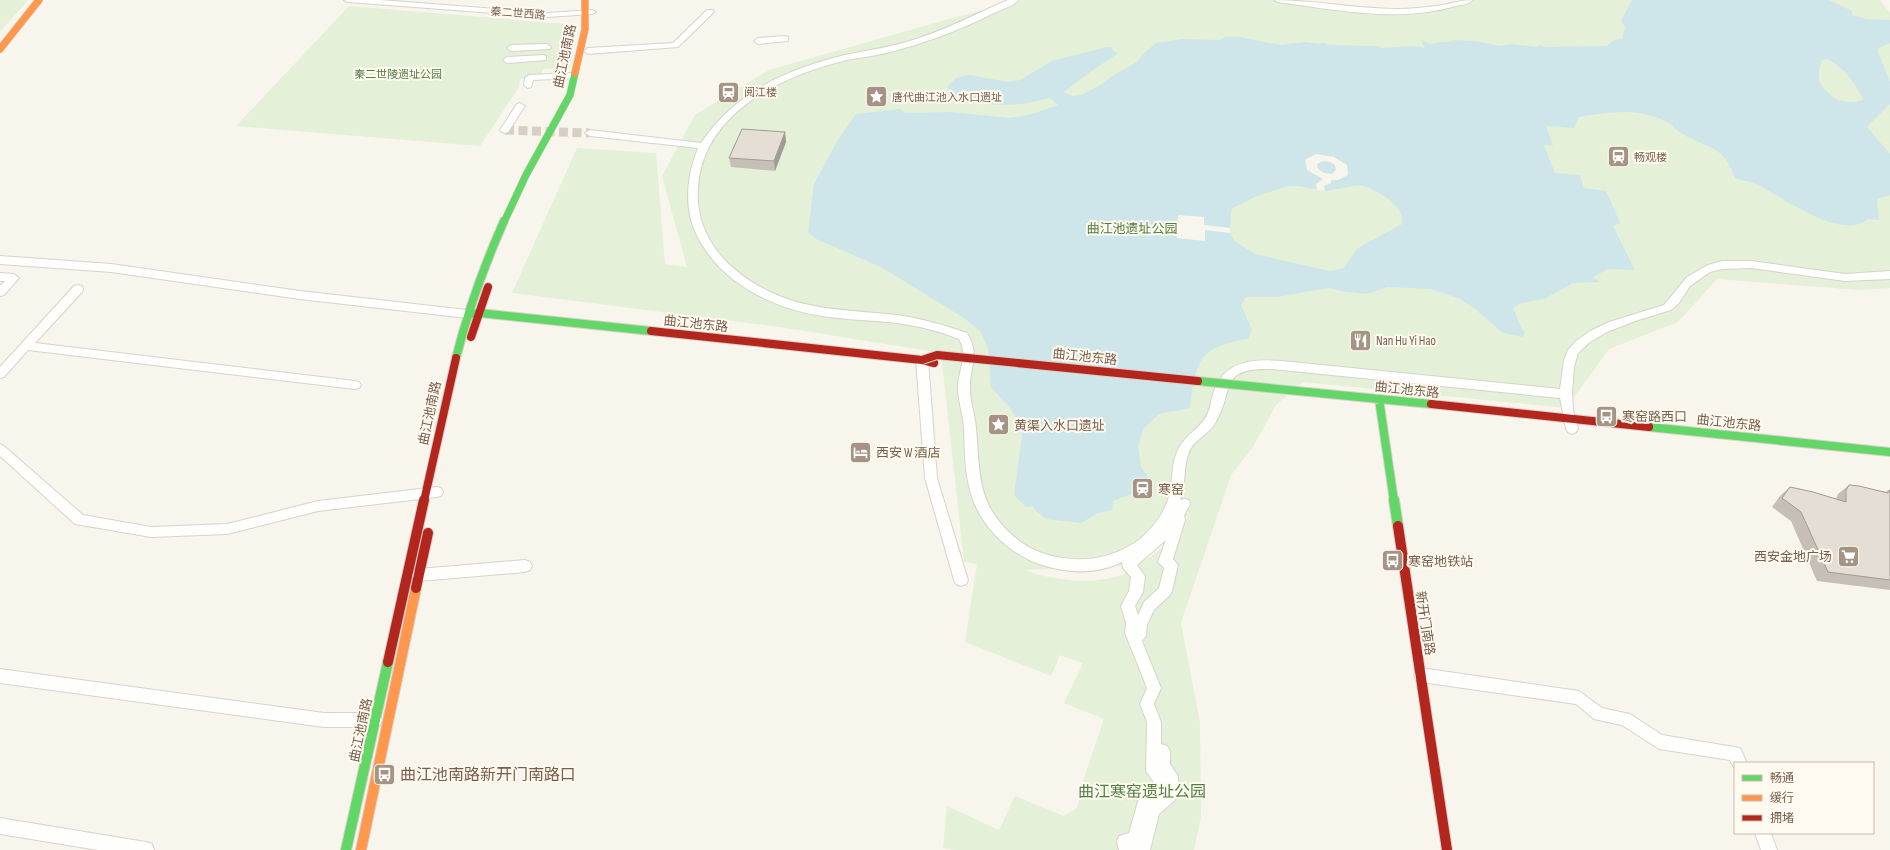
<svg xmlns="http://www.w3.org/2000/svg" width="1890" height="850" viewBox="0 0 1890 850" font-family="'Sofia Sans Condensed','Noto Sans SC',sans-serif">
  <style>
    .green { fill: #e4f0d8; fill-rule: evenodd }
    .water { fill: #cee6ea; fill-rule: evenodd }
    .pier { fill: #f8f5ed; fill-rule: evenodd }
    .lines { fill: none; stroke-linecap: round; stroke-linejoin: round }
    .street-tunnel { stroke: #d8cfc4; stroke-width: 9; stroke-dasharray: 9 4.5; stroke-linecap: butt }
    .street-casing { stroke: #d8d2cb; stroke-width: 2 }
    .fast-far2-casing { stroke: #d8d1c9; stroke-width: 8 }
    .fast-far1-casing { stroke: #d8d1c9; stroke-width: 10 }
    .fast-casing { stroke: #d8d1c9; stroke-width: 12 }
    .slow-far1-casing { stroke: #d8d1c9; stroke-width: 8 }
    .slow-casing { stroke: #d8d1c9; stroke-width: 12 }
    .jam-far1-casing { stroke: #d8d1c9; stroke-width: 10 }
    .jam-casing { stroke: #d8d1c9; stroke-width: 12 }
    .street { fill: #fefefc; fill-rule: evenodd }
    .fast-far2 { stroke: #63d668; stroke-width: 7 }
    .fast-far1 { stroke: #63d668; stroke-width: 8 }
    .fast { stroke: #63d668; stroke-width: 10 }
    .slow-far1 { stroke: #ff974d; stroke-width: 7 }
    .slow { stroke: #ff974d; stroke-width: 10 }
    .jam-far1 { stroke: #b3261e; stroke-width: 8 }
    .jam { stroke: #b3261e; stroke-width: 10 }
    .fast-bridge-casing { stroke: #d8d1c9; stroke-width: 10; stroke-linecap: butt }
    .jam-bridge-casing { stroke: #d8d1c9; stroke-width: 10; stroke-linecap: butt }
    .fast-bridge { stroke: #63d668; stroke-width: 8 }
    .jam-bridge { stroke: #b3261e; stroke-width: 8 }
    .wall { fill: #c5bfb6 }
    .shaded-wall { fill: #a09b94 }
    .building { fill: #e5ded4; stroke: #a09b94 }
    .labels { text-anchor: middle; stroke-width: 4; stroke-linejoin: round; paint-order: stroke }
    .far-street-label { font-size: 11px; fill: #795e4b; stroke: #fffaf0 }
    .far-park-label { font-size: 11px; fill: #517f42; stroke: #fffaf0 }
    .far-poi-label { font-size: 11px; fill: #795e4b; stroke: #fffaf0; text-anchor: start }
    .street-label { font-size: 13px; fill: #795e4b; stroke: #fffaf0 }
    .park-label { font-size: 13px; fill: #517f42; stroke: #fffaf0 }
    .poi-label { font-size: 13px; fill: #795e4b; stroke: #fffaf0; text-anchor: start }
    .near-poi-label { font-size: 16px; fill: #795e4b; stroke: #fffaf0; text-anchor: start }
    .near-park-label { font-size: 16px; fill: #517f42; stroke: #fffaf0 }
  </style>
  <rect width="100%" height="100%" fill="#f8f5ed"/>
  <g class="green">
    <polygon points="0,0 28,0 0,32"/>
    <path d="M1023,0H1283L1372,15L1474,0H1880L1890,13V288L1859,290L1717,279L1678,322L1609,349L1566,408L1303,382L1276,405L1253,447L1231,475L1181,623L1200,723L1201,817L1194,850H954L943,848L947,806L999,830L1015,796L1064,816L1077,808L1084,778L1104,719L1064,703L1083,663L1060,655L1051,676L965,642L977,564L964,562L941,353L780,327L512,293L577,148L656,153L665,264L687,267L662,176L695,115L769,70L949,19ZM1190,513L1179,535L1143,562ZM1139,565C1113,588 1054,582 1024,570Z"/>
    <polygon points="349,6 578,25 570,68 543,69 540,78 520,79 519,87 480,146 236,126"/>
  </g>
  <path class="water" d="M1632,0H1829L1852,11V15L1866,19L1890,20V43L1877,49L1890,82V104L1867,127L1890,154V195L1877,199L1879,220L1868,219C1841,242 1783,197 1758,185C1751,181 1742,181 1735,178C1723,142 1704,149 1678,131C1676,130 1674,127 1672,125C1667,121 1656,117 1649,115C1627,109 1602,113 1579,117L1574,128L1546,126L1553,146L1544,145L1555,173L1580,175L1584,188L1606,191L1620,223L1613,226L1635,270L1608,269L1593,277L1600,282L1573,283L1544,299L1521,303L1513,308L1522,329L1525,332L1522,337L1503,333L1475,309L1460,299L1431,289L1387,287L1367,294L1347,292L1329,288L1277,297H1246L1241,305L1252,330L1248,339C1197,347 1196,362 1190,408L1159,414L1144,428L1138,446L1141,467L1148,476C1143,492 1128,495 1113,501L1112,510L1098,513L1081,523L1046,519L1035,510L1033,506L1026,507L1014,495L1023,429L1010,408L991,387L988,349L981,332L964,318L881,267L816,239L808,232L814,184L839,138L856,114L900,109L905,113L951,112L1010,118L1032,114L1058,105L1050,98C1040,100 1030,103 1020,104C999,107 960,104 947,87L956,78L969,75L1008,82L1020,80L1052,61L1106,47H1111L1114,52H1117V54C1109,60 1101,64 1093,70C1083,77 1074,85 1064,92L1073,96L1082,95L1105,82L1112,76L1137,62L1142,55L1156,43L1182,39L1219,40L1225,37H1240L1280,45L1305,42L1318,44L1324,43L1330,45L1377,46L1382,48L1416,46L1425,48L1421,40L1431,44L1439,42H1451L1453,40L1475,41L1501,46L1509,44L1538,47L1539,45L1545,47L1607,46L1614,40L1622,39L1625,27L1621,21ZM1827,59C1845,68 1855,82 1863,100C1847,106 1828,99 1820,82C1817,75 1820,67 1822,60ZM1359,185C1374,188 1406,205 1402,224L1363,245L1357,249L1344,268L1330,271L1255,254L1236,242L1230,233L1231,212L1233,208L1255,197L1288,186H1298L1325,191Z"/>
  <g class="pier">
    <path d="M1316,154L1334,157L1347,165L1348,175L1338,180H1331V183L1324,186L1325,191L1317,190L1316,184L1323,179L1307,170L1305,160ZM1323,161L1330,162L1335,165L1336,170L1332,174L1324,173L1318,169L1317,164Z"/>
    <polygon points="1178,215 1204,217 1204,225 1230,228 1230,233 1205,230 1205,241 1177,238"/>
  </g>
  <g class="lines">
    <polyline class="street-tunnel" points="505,130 590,133"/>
    <defs>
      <g id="street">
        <polygon points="344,0 380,0 548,13 592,10 596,12 592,14 548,17 348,2"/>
        <path d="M1008,0H1019C1012,7 999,10 990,15C958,31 925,43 890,52C876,56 861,57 847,60C776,77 693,118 698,202C701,244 733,274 770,292C810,311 852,310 896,315C920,318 944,325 967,333C981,357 969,365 970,389C970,402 975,415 976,428C980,471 976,502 1011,534C1020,542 1030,549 1042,553C1092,570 1148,552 1168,500C1174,484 1170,467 1177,452C1183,436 1200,429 1207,415C1211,407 1211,399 1214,391C1225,360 1254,359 1282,361L1560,389L1564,360L1568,350L1575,342L1590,331L1609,322L1664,305L1687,277L1708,265L1722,261H1751L1845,274L1890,271V279L1845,281L1751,268L1722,269L1710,272L1690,286L1679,303L1671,310L1635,321L1607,332L1590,342L1578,353L1574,367L1572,392L1573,410L1578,429L1576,432L1572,434L1568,432L1566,429L1560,398L1272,369C1215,367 1236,392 1214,425C1206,436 1192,441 1188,455C1183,469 1186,485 1180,500L1184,499L1189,500L1190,504L1184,516L1185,520L1173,559L1178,565L1172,591L1170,595L1154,610L1147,625L1146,636L1142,641L1161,688L1154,704L1161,722V744L1167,746L1170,751V764L1178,776L1177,796L1174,801L1159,814L1150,850H1119L1117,842L1119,836L1129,833L1139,798L1153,789V781L1146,771L1147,722L1140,704L1147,688L1125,633L1126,623L1121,606L1129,591L1131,577L1123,568L1122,562C1096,575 1066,573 1039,564C1005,552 976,521 969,486C964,467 965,447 964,428C963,414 958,401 958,386C959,370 968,354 959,339C939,331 919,326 897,323C872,320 847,320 822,316C777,309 728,287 703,246C683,216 685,181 698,148L590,136L585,133L590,130L701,143C735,92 787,69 845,55C869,50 892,47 916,39C948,29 977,13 1008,0ZM1166,540L1158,562L1164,568L1159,588L1144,602L1138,615L1135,606L1143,592L1145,576L1137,565Z"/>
        <path d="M1274,0C1315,0 1356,9 1397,9C1412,9 1428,7 1443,5C1453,3 1462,0 1473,0C1469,4 1462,5 1456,6C1398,23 1336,10 1278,2Z"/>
        <polygon points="707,10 713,10 714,12 678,47 588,54 584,51 588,48 673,43"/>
        <polygon points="785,36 788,37 788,41 758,44 754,41 758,38"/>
        <polygon points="547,44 551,47 550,49 511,51 507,48 511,45"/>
        <polygon points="543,55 546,56 546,60 507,63 503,60 507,57"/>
        <polygon points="574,73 577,74 577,78 533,80 531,87 528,88 524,85 525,78 529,75"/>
        <polygon points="520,103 525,106 508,132 505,133 502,132 500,130 517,104"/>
        <polygon points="0,256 111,264 300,291 467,310 472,314 467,318 300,299 111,272 0,264"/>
        <polygon points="0,273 14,274 19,278 4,295 0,296 0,286 5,281 0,281"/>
        <polygon points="78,285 82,286 83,289 82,292 35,343 355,381 359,382 361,385 359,388 355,389 28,350 4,377 0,378 0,367 74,286"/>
        <polygon points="922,356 926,357 928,360 937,478 968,580 966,584 961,586 956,584 954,580 925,478 916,360 918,357"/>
        <polygon points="0,444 4,446 83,515 151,527 227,524 318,501 437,487 441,488 443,492 441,496 437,497 318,511 227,534 151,537 75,524 0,456"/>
        <polygon points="525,560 530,562 532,566 530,570 525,572 419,581 414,579 412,575 414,571 419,569"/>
        <polygon points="1421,668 1579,691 1602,708 1630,714 1662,735 1740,748 1747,763 1735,763 1735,769 1730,760 1659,749 1622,725 1594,719 1576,704 1421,682 1416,680 1414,675 1416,670"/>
        <polygon points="0,669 324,713 375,713 380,715 382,720 380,725 375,727 324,727 0,683"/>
        <polygon points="0,818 146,842 152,844 154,850 98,850 0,834"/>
        <polygon points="1755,833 1771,833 1777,850 1761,850"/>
      </g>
      <polyline id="fast-far2" points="504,222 526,175 570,95 575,73"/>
      <g id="fast-far1">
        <polyline points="470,314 480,313 651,331"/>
        <path d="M456,358C468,310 484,266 504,221"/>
        <polyline points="1649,427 1890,452"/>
        <polyline points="1394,501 1379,399 1431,404"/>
      </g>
      <g id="fast">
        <polyline points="1394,500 1398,526"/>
        <polyline points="346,850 388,662"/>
      </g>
      <g id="slow-far1">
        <polyline points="0,49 39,0"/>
        <polyline points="575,73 585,29 585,0"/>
      </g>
      <polyline id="slow" points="361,850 416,588"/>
      <g id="jam-far1">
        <polyline points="651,331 922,360 934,363"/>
        <polyline points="471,337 488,287"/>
        <polyline points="1431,404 1649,427"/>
        <polyline points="424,501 456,358"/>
      </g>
      <g id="jam">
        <polyline points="1398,526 1447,850"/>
        <polyline points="416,588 428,533"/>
        <polyline points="388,662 424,500"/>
      </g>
    </defs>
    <use href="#street" class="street-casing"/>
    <use href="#fast-far2" class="fast-far2-casing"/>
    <use href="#fast-far1" class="fast-far1-casing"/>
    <use href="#fast" class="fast-casing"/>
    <use href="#slow-far1" class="slow-far1-casing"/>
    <use href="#slow" class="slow-casing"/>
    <use href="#jam-far1" class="jam-far1-casing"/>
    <use href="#jam" class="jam-casing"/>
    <use href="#street" class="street"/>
    <use href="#fast-far2" class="fast-far2"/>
    <use href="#fast-far1" class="fast-far1"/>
    <use href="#fast" class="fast"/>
    <use href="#slow-far1" class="slow-far1"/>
    <use href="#slow" class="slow"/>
    <use href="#jam-far1" class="jam-far1"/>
    <use href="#jam" class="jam"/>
    <defs>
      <polyline id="fast-bridge" points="1198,381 1379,399"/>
      <polyline id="jam-bridge" points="922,360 937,355 1198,381"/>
    </defs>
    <use href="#fast-bridge" class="fast-bridge-casing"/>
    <use href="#jam-bridge" class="jam-bridge-casing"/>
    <use href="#fast-bridge" class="fast-bridge"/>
    <use href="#jam-bridge" class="jam-bridge"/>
  </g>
  <g class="wall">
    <polygon points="785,132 786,142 775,171 731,167 729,158"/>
    <polygon points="1849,485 1886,492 1890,489 1890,590 1817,581 1791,521 1772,507 1780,496 1790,487 1836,499 1838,494"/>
  </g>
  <polygon class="shaded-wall" points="785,132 786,142 775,171 774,161"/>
  <g class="building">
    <polygon points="742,129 785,132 774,161 729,158"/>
    <polygon points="1849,485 1859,486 1888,493 1890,490 1890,580 1828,572 1801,512 1782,498 1790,487 1813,492 1846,502 1846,490"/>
  </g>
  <defs>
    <symbol id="station-square" viewBox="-11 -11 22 22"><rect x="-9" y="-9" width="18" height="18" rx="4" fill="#a59384" stroke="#fffaf0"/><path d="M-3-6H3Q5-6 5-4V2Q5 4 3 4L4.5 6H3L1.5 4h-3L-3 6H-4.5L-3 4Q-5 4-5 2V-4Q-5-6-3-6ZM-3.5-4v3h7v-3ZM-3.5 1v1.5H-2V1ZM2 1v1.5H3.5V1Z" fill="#fff"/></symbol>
    <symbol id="sight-square" viewBox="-11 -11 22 22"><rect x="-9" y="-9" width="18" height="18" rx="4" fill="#a59384" stroke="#fffaf0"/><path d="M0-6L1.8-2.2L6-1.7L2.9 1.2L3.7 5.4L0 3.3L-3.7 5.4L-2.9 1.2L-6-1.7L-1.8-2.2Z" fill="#fff"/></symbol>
    <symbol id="restaurant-square" viewBox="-11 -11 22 22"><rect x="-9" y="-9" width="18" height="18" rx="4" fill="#a59384" stroke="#fffaf0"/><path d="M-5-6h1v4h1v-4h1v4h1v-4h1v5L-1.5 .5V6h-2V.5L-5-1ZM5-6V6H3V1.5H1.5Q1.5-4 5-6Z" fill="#fff"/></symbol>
    <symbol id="bus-square" viewBox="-11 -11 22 22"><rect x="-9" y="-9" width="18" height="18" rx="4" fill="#a59384" stroke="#fffaf0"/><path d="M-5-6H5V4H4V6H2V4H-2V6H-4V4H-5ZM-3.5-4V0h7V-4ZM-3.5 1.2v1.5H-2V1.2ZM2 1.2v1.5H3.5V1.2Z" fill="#fff"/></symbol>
    <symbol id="hotel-square" viewBox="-11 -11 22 22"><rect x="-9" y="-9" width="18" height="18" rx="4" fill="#a59384" stroke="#fffaf0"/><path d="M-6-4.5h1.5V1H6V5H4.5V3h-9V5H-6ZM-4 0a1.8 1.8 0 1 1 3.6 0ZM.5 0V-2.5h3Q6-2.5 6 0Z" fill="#fff"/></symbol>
    <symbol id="supermarket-square" viewBox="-11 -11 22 22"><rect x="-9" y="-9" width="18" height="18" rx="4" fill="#a59384" stroke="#fffaf0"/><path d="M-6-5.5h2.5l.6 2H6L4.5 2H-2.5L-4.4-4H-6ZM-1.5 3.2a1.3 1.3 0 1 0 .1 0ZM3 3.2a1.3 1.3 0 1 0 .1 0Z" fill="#fff"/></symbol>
  </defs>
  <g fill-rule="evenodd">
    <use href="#station-square" x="716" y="80" width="25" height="25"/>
    <use href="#sight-square" x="864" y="84" width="25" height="25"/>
    <use href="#station-square" x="1606" y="144" width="25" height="25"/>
    <use href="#restaurant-square" x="1348" y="328" width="25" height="25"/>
    <use href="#bus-square" x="1594" y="404" width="25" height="25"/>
    <use href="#sight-square" x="986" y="412" width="25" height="25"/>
    <use href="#hotel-square" x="848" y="440" width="25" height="25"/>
    <use href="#station-square" x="1130" y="476" width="25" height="25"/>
    <use href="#supermarket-square" x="1836" y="544" width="25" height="25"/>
    <use href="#bus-square" x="1380" y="548" width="25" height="25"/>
    <use href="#bus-square" x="372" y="762" width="25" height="25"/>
  </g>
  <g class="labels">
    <g class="far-street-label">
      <text transform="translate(518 13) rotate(4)" y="4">秦二世西路</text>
    </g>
    <g class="far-park-label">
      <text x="398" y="78">秦二世陵遗址公园</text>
    </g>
    <g class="far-poi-label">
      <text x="744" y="96">阅江楼</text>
      <text x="892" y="101">唐代曲江池入水口遗址</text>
      <text x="1634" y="161">畅观楼</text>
    </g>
    <g class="street-label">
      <text transform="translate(564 56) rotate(-78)" y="5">曲江池南路</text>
      <text transform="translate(696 323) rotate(6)" y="5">曲江池东路</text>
      <text transform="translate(1085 356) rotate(6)" y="5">曲江池东路</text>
      <text transform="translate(1407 389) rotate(6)" y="5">曲江池东路</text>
      <text transform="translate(429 413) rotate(-78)" y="5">曲江池南路</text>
      <text transform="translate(1729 422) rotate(6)" y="5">曲江池东路</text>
      <text transform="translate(1426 623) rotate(81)" y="5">新开门南路</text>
      <text transform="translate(360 730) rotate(-78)" y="5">曲江池南路</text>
    </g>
    <g class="park-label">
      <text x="1132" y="233">曲江池遗址公园</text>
    </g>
    <g class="poi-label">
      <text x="1376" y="345">Nan Hu Yi Hao</text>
      <text x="1622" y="421">寒窑路西口</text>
      <text x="1014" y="430">黄渠入水口遗址</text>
      <text x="876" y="457">西安 W 酒店</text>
      <text x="1158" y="494">寒窑</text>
      <text x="1832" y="561" text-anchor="end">西安金地广场</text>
      <text x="1408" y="566">寒窑地铁站</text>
    </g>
    <g class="near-poi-label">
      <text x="400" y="780">曲江池南路新开门南路口</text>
    </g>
    <g class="near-park-label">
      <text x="1142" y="797">曲江寒窑遗址公园</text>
    </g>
  </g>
  <rect x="1734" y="762" width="140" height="72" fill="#fffaf0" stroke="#c9bcae"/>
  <rect x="1742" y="775" width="20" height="6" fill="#63d668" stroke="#c9bcae"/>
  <text x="1770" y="782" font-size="12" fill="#795e4b">畅通</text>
  <rect x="1742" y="795" width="20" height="6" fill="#ff974d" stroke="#c9bcae"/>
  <text x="1770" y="802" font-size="12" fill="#795e4b">缓行</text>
  <rect x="1742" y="815" width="20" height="6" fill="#b3261e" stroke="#c9bcae"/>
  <text x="1770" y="822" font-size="12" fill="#795e4b">拥堵</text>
</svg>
